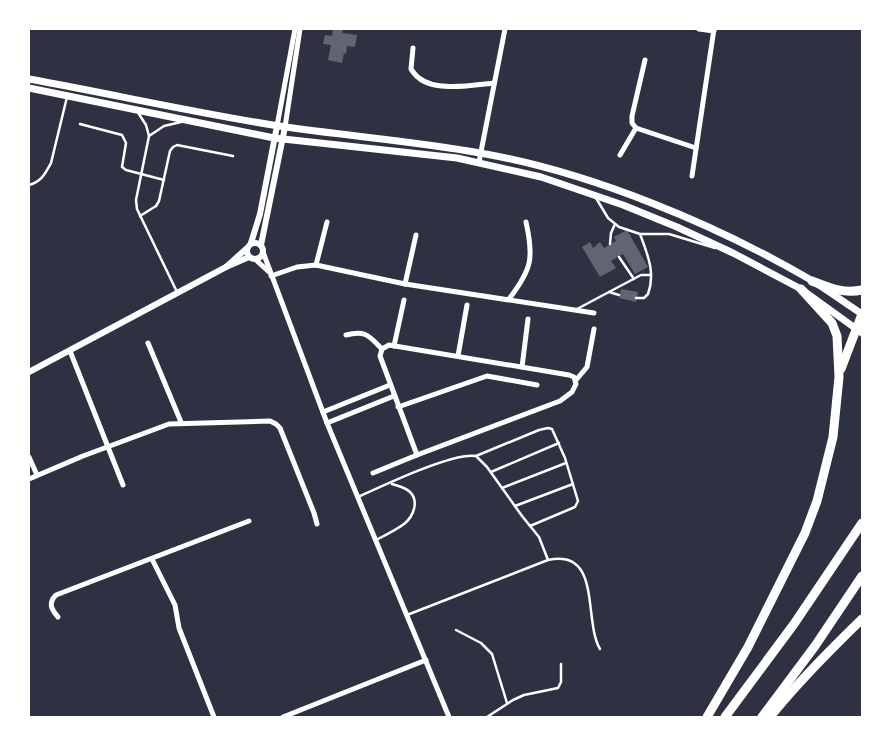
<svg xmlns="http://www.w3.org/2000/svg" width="891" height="746" viewBox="0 0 891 746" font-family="Quicksand,sans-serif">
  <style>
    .building { fill: #626471 }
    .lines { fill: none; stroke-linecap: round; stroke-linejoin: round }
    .service { stroke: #fff; stroke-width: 2.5 }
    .minor { stroke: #fff; stroke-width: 5 }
    .tertiary { stroke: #fff; stroke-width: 6 }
    .secondary { stroke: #fff; stroke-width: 7 }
    .motorway { stroke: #fff; stroke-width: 9 }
  </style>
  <rect width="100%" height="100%" fill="#2d3142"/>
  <g class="building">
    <polygon points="333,29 343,30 342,33 357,35 355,47 347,46 346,54 344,53 342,63 328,60 331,45 323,44 325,35 332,36"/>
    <polygon points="627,230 648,267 635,274 623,254 611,261 616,268 600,277 582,247 590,242 593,248 600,242 604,248 616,241 614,237"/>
    <polygon points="621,289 638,292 636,302 619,298"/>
  </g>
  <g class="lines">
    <g class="service">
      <polyline points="137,111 146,125 149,136 136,200 137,209 177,292"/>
      <polyline points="80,124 122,135 126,143 122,167 126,170 164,180"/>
      <polyline points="149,136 164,126 181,122"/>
      <path d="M29,185C41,182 45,174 51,163L67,97"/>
      <polyline points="596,198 608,218 619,227 640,234 669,234 715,248"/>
      <polyline points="140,216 156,206 159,201 170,151 173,147 177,145 233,156"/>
      <polyline points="610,244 611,233 615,224"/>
      <polyline points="619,257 634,279"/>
      <polyline points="609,292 619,295"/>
      <path d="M636,298H644L648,294C656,273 647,253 640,234"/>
      <polyline points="577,309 641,275 651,275"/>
      <polyline points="476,456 539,430 548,428 552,429 565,458 578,501 575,507 530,526"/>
      <polyline points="491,472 559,443"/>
      <polyline points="502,488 566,463"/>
      <path d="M358,497C382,486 453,452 476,456L487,467L522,516L539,537L548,560"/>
      <polyline points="515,506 573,484"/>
      <path d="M376,540C386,535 396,530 404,524C414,516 419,501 410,492C405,487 398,486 392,484"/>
      <path d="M407,615L548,560C602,548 583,620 600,649"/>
      <polyline points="456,630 481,643 492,654 507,703"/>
      <polyline points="487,717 513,700 524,695 558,688 561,682 561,664"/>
    </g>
    <g class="minor">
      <polyline points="699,29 714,31"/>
      <path d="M413,48L411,69C413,72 416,76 419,78C435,92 474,85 494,83"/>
      <polyline points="645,60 632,116 632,123 636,128 696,148"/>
      <polyline points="277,126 295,29"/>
      <polyline points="285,127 300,29"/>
      <polyline points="620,155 636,128"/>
      <polyline points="479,162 505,29"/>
      <polyline points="692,176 714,29"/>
      <polyline points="263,252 327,423 449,717"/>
      <polyline points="255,259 269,272"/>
      <polyline points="316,265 327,222"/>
      <polyline points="271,276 297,267 316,265 405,284 594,313"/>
      <polyline points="405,284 416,235"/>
      <path d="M509,299C532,269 534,258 526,222"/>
      <path d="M346,335C366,330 369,336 382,349"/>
      <polyline points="148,343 181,422"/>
      <polygon points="389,345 569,375 574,377 576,384 572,392 560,401 417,455 380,356 382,349"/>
      <polyline points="394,346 404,300"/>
      <polyline points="70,351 123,485"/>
      <polyline points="458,356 467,305"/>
      <polyline points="522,367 528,319"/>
      <polyline points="576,380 587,367 594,329"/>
      <polyline points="398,407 487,376 537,385"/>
      <polyline points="323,412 390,385"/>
      <polyline points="327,423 394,396"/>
      <polyline points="29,457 37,475"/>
      <polyline points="373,473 417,455"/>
      <polyline points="29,479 83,456 169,424 270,421 276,424 280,428 314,513 317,524"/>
      <polyline points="152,559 175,605 179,628 214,717"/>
      <path d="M58,617C51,609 48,603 56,595L249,521"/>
      <polyline points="283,717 426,660"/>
    </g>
    <g class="tertiary">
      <circle cx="255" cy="251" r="8"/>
      <polyline points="251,243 260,214 277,126"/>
      <polyline points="261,245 285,127"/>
      <polyline points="226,267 246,249"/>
      <polyline points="29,372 226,267 249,257"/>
    </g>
    <g class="secondary">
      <path d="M29,79C112,94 196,113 279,126C346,136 414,141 480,153C590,172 715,224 811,280C829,291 845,303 862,314"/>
      <polyline points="29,88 274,138 457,158 541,177 623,205 677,227 733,253 801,289 862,333"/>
    </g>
    <g class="motorway">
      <path d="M812,281C830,288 844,294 862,290"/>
      <polyline points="841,369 862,314"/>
      <polyline points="707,717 748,647 805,533 817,501 833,437 839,377 837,336 832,323 801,289"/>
      <polyline points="725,717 794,624 862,523"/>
      <polyline points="762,717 815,646 862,576"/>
      <path d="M770,717C798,682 830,650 862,619"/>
    </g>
  </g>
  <rect width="891" height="746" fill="none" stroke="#ffffff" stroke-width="60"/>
</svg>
